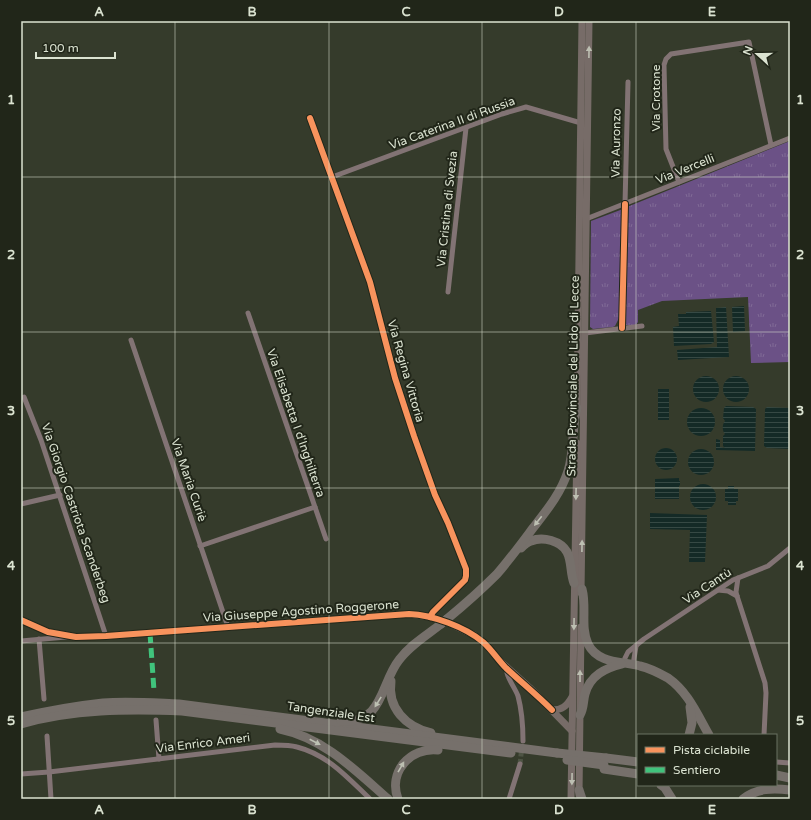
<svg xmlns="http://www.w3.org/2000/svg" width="811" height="820" viewBox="0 0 811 820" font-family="'Varela Round',sans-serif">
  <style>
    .grass { fill: url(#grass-tufts) }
    .water { fill: url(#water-rules) }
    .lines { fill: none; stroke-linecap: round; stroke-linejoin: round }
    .street-tunnel { stroke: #4e5444; stroke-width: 5; stroke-dasharray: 5 2.5; stroke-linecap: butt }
    .street { stroke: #827374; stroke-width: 5 }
    .secondary { stroke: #776c68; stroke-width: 7 }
    .highway { stroke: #76706b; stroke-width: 9 }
    .highway-bridge { stroke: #76706b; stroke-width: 9 }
    .quiet { stroke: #40c37c; stroke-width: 5; stroke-dasharray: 10 5; stroke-linecap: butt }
    .cycleway-casing { stroke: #212619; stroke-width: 8 }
    .cycleway { stroke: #f8935d; stroke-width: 6 }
    .oneway { fill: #bdbfb2 }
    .oneway2 { fill: #bdc0b2 }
    .grid { fill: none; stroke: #dbe3d1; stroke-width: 1; stroke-opacity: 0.55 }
    .labels { text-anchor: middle; stroke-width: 4; stroke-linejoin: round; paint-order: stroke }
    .street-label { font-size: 12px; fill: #dbe3d1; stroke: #212619 }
    .neatline { fill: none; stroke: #dbe3d1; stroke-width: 1.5 }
    .grid-label { font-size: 13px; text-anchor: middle; font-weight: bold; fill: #dbe3d1 }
  </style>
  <defs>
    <pattern id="grass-tufts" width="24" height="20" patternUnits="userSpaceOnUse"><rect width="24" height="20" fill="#6b5186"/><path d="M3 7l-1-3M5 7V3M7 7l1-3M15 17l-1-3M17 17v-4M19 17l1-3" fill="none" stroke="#806a96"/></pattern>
    <pattern id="water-rules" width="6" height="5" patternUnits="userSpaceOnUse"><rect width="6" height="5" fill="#142a26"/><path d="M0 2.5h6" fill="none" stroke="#364944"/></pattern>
  </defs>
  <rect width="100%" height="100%" fill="#353b2b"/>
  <g class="grass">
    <polygon points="790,141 790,362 751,363 748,297 662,301 638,310 638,322 636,325 623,325 627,207"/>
    <polygon points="623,209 620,316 615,326 613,327 593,329 590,327 591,221"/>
  </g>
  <g class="water">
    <polygon points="744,306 745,331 733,332 732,307"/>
    <polygon points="726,307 729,357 678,360 677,350 717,347 716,308"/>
    <polygon points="711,311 714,342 711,344 674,346 673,327 679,326 678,314 686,314 686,312"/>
    <circle cx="706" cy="389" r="13"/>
    <circle cx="736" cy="389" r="13"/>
    <rect x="658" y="389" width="11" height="31"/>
    <path d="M726,406L753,407L756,409L755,451L716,450V439L720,440V447L725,448L723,446V436L725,434C722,431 722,424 725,421L723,418L724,408Z"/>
    <polygon points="767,407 790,408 790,449 767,448 764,446 765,409"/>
    <circle cx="701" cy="422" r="14"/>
    <circle cx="666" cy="459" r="11"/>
    <circle cx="701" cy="462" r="13"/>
    <polygon points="679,478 679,481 680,481 680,485 679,486 679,499 655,499 655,479"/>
    <circle cx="703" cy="497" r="13"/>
    <polygon points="728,486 734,486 734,489 738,489 738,501 736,501 736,505 728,505 728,501 725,501 725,489 728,489"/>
    <polygon points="650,513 707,515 705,562 689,562 690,530 650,529"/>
  </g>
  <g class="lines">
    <polyline class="street-tunnel" points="520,764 522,746"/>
    <g class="street">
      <polyline points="310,118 370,282 395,378 414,436 435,495 448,523 466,569 466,576 465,580 433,612 430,617"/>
      <polyline points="332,177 502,114 526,107 581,123"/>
      <polyline points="679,182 666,149 664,65 666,59 671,54 749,42 771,145"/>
      <polyline points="625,204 628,82"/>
      <polyline points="586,219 790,138"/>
      <polyline points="448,292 466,128"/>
      <polyline points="248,313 326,539"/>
      <polyline points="585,333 642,326"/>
      <polyline points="131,340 228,627"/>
      <polyline points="24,397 41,440 106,636"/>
      <polyline points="21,504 60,495"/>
      <polyline points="200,546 315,507"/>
      <polyline points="738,578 736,592 737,596 765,683 766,693 764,735"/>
      <polyline points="718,590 728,591 737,596"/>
      <polyline points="39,639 44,699"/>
      <polyline points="21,641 66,637"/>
      <polyline points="624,664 625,658 628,652 644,639 733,580 768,566 790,548"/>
      <polyline points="633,665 636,646"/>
      <path d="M509,670L507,673C509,681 515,688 518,696C522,711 523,726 523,741"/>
      <polyline points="156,720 159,759"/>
      <polyline points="47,736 51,799"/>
      <polyline points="776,762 790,763"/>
      <path d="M21,774L49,772L275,745C282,745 290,745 297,747C328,755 347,777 370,799"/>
      <polyline points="509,799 520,764"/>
    </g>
    <g class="secondary">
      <polyline points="577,413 582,21"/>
      <polyline points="581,593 589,21"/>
      <polyline points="21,620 48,632 76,637 106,636 409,614 430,617 451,624 474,635 485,644 500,661 530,688 572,731"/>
      <path d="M552,710C562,710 567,706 572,697"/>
      <polyline points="579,795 581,627"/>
      <polyline points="571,799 577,443"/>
    </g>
    <g class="highway">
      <path d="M521,548C524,545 528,542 531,541C543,536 561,541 567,552C572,561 570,573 574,583"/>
      <path d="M582,589C587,607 580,626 588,644C598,664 622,661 640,666C649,668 659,673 668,678C688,692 697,714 709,735"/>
      <path d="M447,619C464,605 481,590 497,574C510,559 521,544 533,528C547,510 561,493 568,471C575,450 571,429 577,408"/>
      <path d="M391,681C387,708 406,727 431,733"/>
      <path d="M580,715C584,708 583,701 585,694C590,675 606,668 622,664"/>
      <path d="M21,717C48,711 75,706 103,703C128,701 154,703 179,704L557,753"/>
      <path d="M341,721C384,724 380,684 399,660C410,645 427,635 441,624"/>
      <path d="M21,724C73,709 128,709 182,711L511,753"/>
      <path d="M280,729C324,738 356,771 388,799"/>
      <polyline points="689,735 692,723 690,707"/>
      <polyline points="606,758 638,762"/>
      <polyline points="604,769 638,774"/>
      <polyline points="776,775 790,778"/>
      <polyline points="661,785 665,788 672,799"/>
      <polyline points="579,790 582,799"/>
      <path d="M398,799C388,772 410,747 438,750"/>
      <path d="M743,799C757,788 773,788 790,790"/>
    </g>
    <g class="highway-bridge">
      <polyline points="441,624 447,619"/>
      <polyline points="557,753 606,758"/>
      <polyline points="567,760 604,765"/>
    </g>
    <polyline class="quiet" points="150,633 154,691"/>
    <defs>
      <g id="cycleway">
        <polyline points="310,118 370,282 395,378 414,436 435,495 448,523 466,569 466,576 465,580 433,612 430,617"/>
        <polyline points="622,328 625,204"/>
        <path d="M21,620L48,632L76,637L106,636L409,614C433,615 465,627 483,642C492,650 498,660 506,668C521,682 537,695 552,710"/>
      </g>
    </defs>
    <use href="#cycleway" class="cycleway-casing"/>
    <use href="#cycleway" class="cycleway"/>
  </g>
  <defs><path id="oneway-solid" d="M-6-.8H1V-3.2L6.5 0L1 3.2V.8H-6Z"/></defs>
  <g class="oneway">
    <use href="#oneway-solid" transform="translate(589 52) rotate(-89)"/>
    <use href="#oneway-solid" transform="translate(576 494) rotate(91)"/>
    <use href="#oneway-solid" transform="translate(582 546) rotate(-89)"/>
    <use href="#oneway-solid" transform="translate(574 624) rotate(91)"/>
    <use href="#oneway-solid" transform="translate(580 676) rotate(-90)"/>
    <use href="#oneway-solid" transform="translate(572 779) rotate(91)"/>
  </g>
  <g class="oneway2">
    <use href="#oneway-solid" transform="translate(538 521) rotate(128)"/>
    <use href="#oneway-solid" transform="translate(378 702) rotate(122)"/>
    <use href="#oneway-solid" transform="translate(315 742) rotate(27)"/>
    <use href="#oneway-solid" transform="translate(401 767) rotate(-60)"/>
  </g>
  <path class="grid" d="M175,21V799M329,21V799M482,21V799M636,21V799M21,177H790M21,332H790M21,488H790M21,643H790"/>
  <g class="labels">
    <g class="street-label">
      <text transform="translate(656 98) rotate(-90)" y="4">Via Crotone</text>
      <text transform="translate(452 123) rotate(-20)" y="4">Via Caterina II di Russia</text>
      <text transform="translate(616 143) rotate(-89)" y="4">Via Auronzo</text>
      <text transform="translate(685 169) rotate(-22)" y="4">Via Vercelli</text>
      <text transform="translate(447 209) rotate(-84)" y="4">Via Cristina di Svezia</text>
      <text transform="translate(406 371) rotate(74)" y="4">Via Regina Vittoria</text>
      <text transform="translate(573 376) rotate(-89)" y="4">Strada Provinciale del Lido di Lecce</text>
      <text transform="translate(296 423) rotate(71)" y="4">Via Elisabetta I d'Inghilterra</text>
      <text transform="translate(189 480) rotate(71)" y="4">Via Maria Curiè</text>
      <text transform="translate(76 513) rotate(71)" y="4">Via Giorgio Castriota Scanderbeg</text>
      <text transform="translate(707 586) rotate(-33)" y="4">Via Cantù</text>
      <text transform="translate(301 611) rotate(-4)" y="4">Via Giuseppe Agostino Roggerone</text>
      <text transform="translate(331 712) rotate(8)" y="4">Tangenziale Est</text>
      <text transform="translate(203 743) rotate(-7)" y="4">Via Enrico Ameri</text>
    </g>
  </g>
  <rect width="811" height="820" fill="none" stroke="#212619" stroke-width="44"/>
  <rect x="637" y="734" width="140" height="52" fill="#212619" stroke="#6b7263"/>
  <rect x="645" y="747" width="20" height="6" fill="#f8935d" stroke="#6b7263"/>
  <text x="673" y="754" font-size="12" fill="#dbe3d1">Pista ciclabile</text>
  <rect x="645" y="767" width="20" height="6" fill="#40c37c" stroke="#6b7263"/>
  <text x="673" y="774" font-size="12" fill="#dbe3d1">Sentiero</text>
  <g transform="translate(757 54) rotate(291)" stroke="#212619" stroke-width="3" paint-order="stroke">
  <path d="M0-3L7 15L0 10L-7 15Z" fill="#dbe3d1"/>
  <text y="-6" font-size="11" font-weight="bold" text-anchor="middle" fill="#dbe3d1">N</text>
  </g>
  <path d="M36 52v6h79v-6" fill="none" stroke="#dbe3d1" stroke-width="2"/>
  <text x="42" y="52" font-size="12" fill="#dbe3d1" stroke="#212619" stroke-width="3" paint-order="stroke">100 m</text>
  <rect x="22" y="22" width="767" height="776" class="neatline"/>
  <g class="grid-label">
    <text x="99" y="16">A</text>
    <text x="252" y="16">B</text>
    <text x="406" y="16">C</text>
    <text x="559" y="16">D</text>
    <text x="712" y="16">E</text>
    <text x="11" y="104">1</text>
    <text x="800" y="104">1</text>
    <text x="11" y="259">2</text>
    <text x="800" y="259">2</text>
    <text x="11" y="415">3</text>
    <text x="800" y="415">3</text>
    <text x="11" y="570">4</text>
    <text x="800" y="570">4</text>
    <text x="11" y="725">5</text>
    <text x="800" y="725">5</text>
    <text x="99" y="814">A</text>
    <text x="252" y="814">B</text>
    <text x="406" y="814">C</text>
    <text x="559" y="814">D</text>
    <text x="712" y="814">E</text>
  </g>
</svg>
